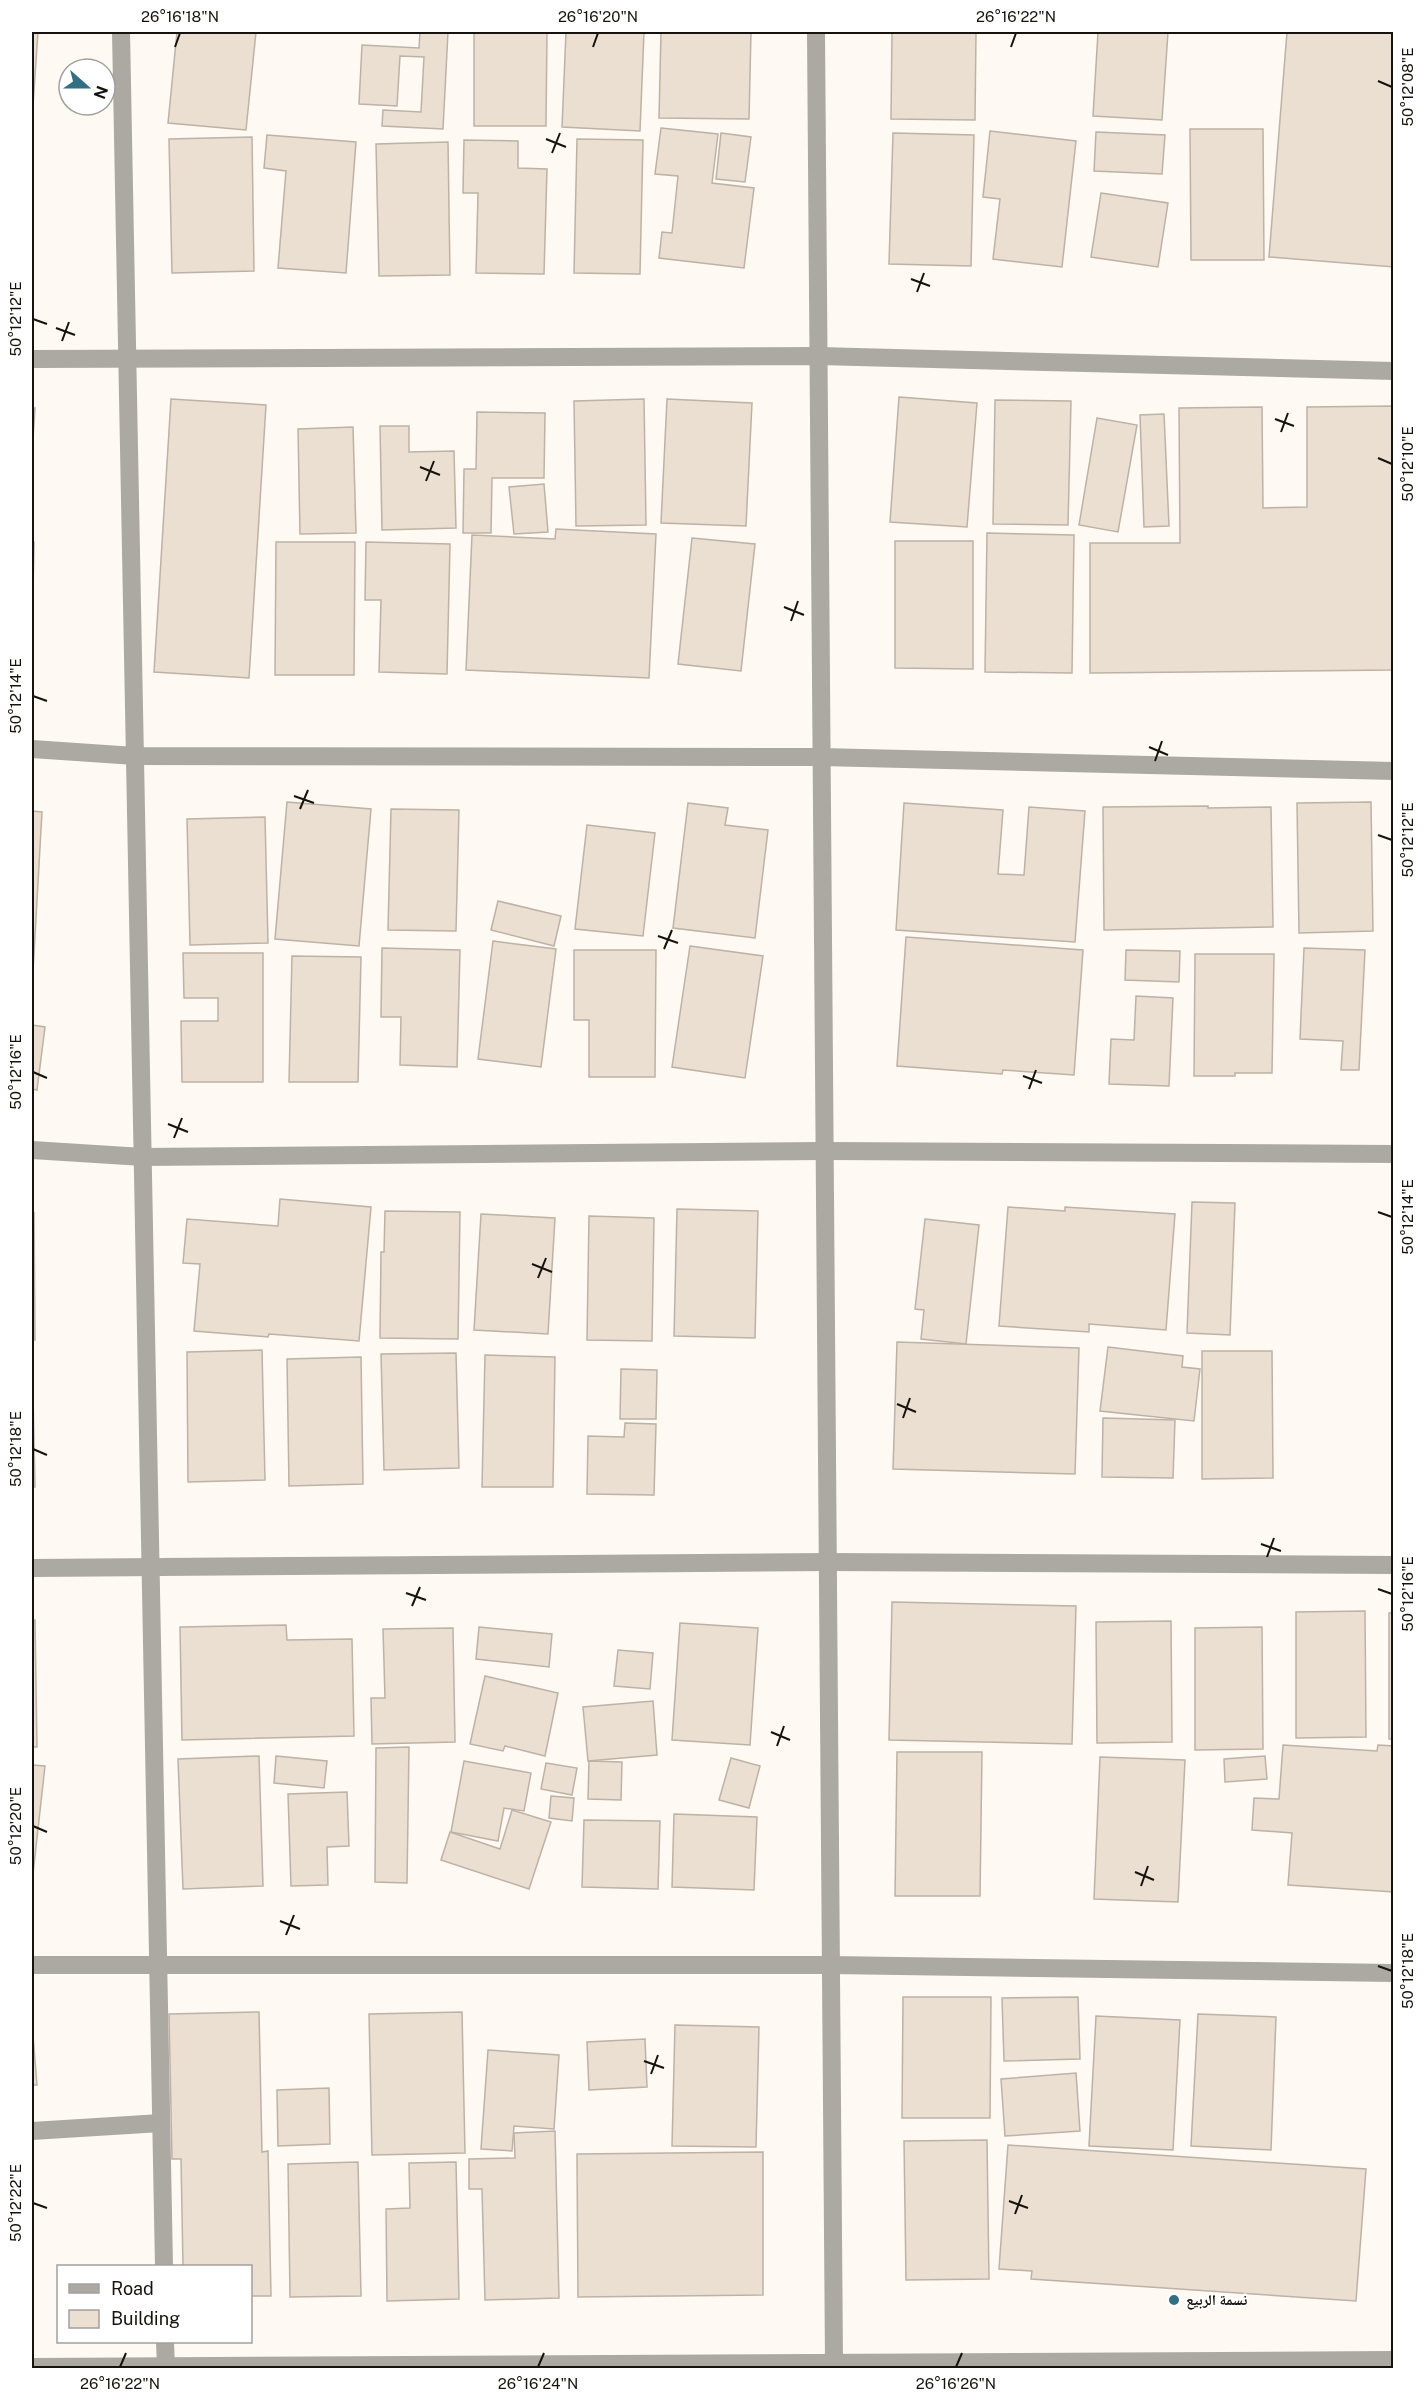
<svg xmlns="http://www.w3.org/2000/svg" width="1425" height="2400" viewBox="0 0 1425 2400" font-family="'Public Sans','Noto Naskh Arabic',sans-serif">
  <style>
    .building { fill: #eadfd1; stroke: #bdb2a5; stroke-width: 1.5 }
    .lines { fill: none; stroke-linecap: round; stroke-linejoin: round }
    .service { stroke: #aca8a2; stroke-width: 18 }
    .minor { stroke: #aca8a2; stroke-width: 18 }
    .tertiary { stroke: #aca8a2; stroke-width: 18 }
    .ticks { fill: none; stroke: #16120d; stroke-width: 2 }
    .poi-dot { fill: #316f85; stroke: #fff; stroke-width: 2 }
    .labels { text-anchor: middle; stroke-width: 4.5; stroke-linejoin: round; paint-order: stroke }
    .poi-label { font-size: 15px; font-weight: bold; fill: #16120d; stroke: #fff; text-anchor: start }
    .neatline { fill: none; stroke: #16120d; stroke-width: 2 }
    .ticks-label { font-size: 15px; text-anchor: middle; fill: #16120d }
  </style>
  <rect width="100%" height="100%" fill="#fef9f3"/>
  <g class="building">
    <polygon points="32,32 38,32 32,120"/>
    <polygon points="177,32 256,32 246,130 168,123"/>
    <polygon points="420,32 448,32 443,129 382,126 383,110 421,112 424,57 400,56 397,106 359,104 362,45 419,48"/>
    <polygon points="474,32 547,32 546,126 474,126"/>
    <polygon points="566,32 644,32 640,131 562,127"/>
    <polygon points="661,32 751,32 749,119 659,118"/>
    <polygon points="892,32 976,32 975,120 891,119"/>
    <polygon points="1098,32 1168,32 1162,120 1093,116"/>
    <polygon points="1287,32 1394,32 1394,267 1269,257"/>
    <polygon points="661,128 718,134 712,183 754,188 744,268 659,258 662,232 672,233 678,176 655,174"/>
    <polygon points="1190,129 1263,129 1264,260 1191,260"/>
    <polygon points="990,131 1076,141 1062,267 993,259 1000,199 983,197"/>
    <polygon points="1096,132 1165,135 1162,174 1094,171"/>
    <polygon points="721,133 751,137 745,182 716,179"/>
    <polygon points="893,133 974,135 971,266 889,264"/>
    <polygon points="267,135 356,142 346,273 278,268 286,171 264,168"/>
    <polygon points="252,137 254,271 172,273 169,139"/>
    <polygon points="577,139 643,140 640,274 574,273"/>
    <polygon points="464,140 518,141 518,168 547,169 544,274 476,273 478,193 463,193"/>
    <polygon points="448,142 450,275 379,276 376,144"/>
    <polygon points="1101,193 1168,203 1158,267 1091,257"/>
    <polygon points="899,397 977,403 967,527 890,522"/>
    <polygon points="171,399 266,405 249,678 154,672"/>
    <polygon points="644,399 646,525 576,526 574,401"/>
    <polygon points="667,399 752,403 746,526 661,523"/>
    <polygon points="995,400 1071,401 1068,525 993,524"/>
    <polygon points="1394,406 1394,670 1090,673 1090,543 1180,543 1179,408 1262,407 1263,508 1307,507 1307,407"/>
    <polygon points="32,408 35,408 32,453"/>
    <polygon points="477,412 545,413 544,478 492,478 491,533 463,533 464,469 476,469"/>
    <polygon points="1164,414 1169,526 1144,527 1140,415"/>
    <polygon points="1097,418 1137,425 1118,532 1079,525"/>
    <polygon points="380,426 409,426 409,452 454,451 456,528 382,530"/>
    <polygon points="353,427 356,533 300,534 298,429"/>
    <polygon points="544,484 548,532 514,534 509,487"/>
    <polygon points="556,529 656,534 649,678 466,670 472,535 555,539"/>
    <polygon points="987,533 1074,535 1072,673 985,672"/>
    <polygon points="692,538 755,544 741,671 678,664"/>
    <polygon points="895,541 973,541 973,669 895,668"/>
    <polygon points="32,542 34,542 32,644"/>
    <polygon points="276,542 355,542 354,675 275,675"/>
    <polygon points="366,542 450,544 447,674 379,672 381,600 365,600"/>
    <polygon points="287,802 371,809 359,946 275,939"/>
    <polygon points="1371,802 1373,931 1299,933 1297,803"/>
    <polygon points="688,803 728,808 725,825 768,830 755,938 673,928"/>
    <polygon points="904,803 1003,810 998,874 1024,875 1029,807 1085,811 1075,942 896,930"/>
    <polygon points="1208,806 1208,808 1271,807 1273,927 1104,930 1103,807"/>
    <polygon points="391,809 459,810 456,931 388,930"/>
    <polygon points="32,811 42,812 32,989"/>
    <polygon points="265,817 268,943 190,945 187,819"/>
    <polygon points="587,825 655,833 643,936 575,929"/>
    <polygon points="498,901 561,916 554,946 491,930"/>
    <polygon points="906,937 1083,950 1074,1075 1003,1070 1002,1074 897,1066"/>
    <polygon points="493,941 556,949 541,1067 478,1059"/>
    <polygon points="690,946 763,956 745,1078 672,1067"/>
    <polygon points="382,948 460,950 457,1067 400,1065 401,1017 381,1017"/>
    <polygon points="1304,948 1365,950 1359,1070 1341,1070 1343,1041 1300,1039"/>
    <polygon points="574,950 656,950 655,1077 589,1077 589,1020 574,1020"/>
    <polygon points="1126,950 1180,951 1179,982 1125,980"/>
    <polygon points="183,953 263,953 263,1082 182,1082 181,1021 218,1021 218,998 184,998"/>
    <polygon points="1195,954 1274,954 1272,1073 1235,1073 1235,1076 1194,1076"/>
    <polygon points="292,956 361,957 358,1082 289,1082"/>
    <polygon points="1136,996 1173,998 1169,1086 1109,1084 1111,1039 1134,1040"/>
    <polygon points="32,1025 45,1027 37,1090 32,1089"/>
    <polygon points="280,1199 371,1207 359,1341 269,1334 268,1337 194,1331 200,1264 183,1263 187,1219 278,1226"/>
    <polygon points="1192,1202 1235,1203 1230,1335 1187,1333"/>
    <polygon points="1008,1207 1065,1211 1065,1207 1175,1214 1166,1330 1089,1324 1089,1332 999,1326"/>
    <polygon points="677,1209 758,1211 755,1338 674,1336"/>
    <polygon points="385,1211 460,1212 458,1339 380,1338 381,1252 384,1252"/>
    <polygon points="34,1213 35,1340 32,1340 32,1214"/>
    <polygon points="481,1214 555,1218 548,1334 474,1330"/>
    <polygon points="589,1216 654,1218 652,1341 587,1340"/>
    <polygon points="925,1219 979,1225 966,1344 921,1339 924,1310 915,1309"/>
    <polygon points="897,1342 1079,1348 1075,1474 893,1469"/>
    <polygon points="1108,1347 1183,1356 1182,1367 1200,1369 1194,1421 1100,1411"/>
    <polygon points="32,1349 35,1487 32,1487"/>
    <polygon points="262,1350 265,1480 188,1482 187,1352"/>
    <polygon points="1202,1351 1272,1351 1273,1478 1202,1479"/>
    <polygon points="456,1353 459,1468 384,1470 381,1354"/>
    <polygon points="485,1355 555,1357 553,1487 482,1487"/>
    <polygon points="361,1357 363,1484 289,1486 287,1359"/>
    <polygon points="621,1369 657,1370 656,1419 620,1419"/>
    <polygon points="1103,1418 1175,1420 1173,1478 1102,1477"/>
    <polygon points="625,1423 656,1424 654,1495 587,1494 588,1436 624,1437"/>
    <polygon points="892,1602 1076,1606 1072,1744 889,1740"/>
    <polygon points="1365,1611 1366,1737 1296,1738 1296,1612"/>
    <rect x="1389" y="1613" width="5" height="126"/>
    <polygon points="32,1620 35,1620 37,1747 32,1747"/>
    <polygon points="1171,1621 1172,1742 1097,1743 1096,1622"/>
    <polygon points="680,1623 758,1628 750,1745 672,1740"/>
    <polygon points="286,1625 287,1640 352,1639 354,1736 182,1740 180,1627"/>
    <polygon points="479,1627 552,1634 549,1667 476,1659"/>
    <polygon points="1262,1627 1263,1749 1195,1750 1195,1628"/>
    <polygon points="453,1628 455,1742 372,1744 371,1698 385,1698 383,1629"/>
    <polygon points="618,1650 653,1653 650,1689 614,1686"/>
    <polygon points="485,1676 558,1693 545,1756 505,1746 503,1751 470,1744"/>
    <polygon points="653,1701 657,1755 588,1761 583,1707"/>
    <polygon points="1283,1745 1377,1751 1378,1745 1394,1746 1394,1892 1288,1885 1292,1833 1252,1830 1254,1798 1279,1799"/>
    <polygon points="409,1747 407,1883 375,1882 376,1748"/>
    <polygon points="897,1752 982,1752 980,1896 895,1896"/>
    <polygon points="259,1756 263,1886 183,1889 178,1759"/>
    <polygon points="276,1756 327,1761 324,1788 274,1783"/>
    <polygon points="1265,1756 1267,1779 1225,1782 1224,1759"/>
    <polygon points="1100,1757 1185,1760 1178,1902 1094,1899"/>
    <polygon points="731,1758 760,1766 749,1808 719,1800"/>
    <polygon points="464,1761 531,1773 524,1811 504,1808 498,1841 451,1832"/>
    <polygon points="589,1761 622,1762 621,1800 588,1799"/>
    <polygon points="546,1763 577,1768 572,1795 541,1789"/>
    <polygon points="32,1765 45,1766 32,1883"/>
    <polygon points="347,1792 349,1846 327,1847 328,1885 291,1886 288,1794"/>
    <polygon points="551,1796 574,1798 572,1821 549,1818"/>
    <polygon points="512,1810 551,1822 529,1889 441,1860 450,1832 500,1849"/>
    <polygon points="674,1814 757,1817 754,1890 672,1887"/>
    <polygon points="584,1820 660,1821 658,1889 582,1887"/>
    <polygon points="903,1997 991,1997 990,2118 902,2118"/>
    <polygon points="1078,1997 1080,2059 1004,2061 1002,1998"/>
    <polygon points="259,2012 262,2152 268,2151 271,2296 250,2296 250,2266 183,2266 181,2159 172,2159 169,2014"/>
    <polygon points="462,2012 465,2153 372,2155 369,2014"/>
    <polygon points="1198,2014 1276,2017 1271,2150 1191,2146"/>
    <polygon points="1096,2016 1180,2020 1173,2150 1089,2146"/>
    <polygon points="32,2024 37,2085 32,2085"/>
    <polygon points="675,2025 759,2027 756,2147 672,2146"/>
    <polygon points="645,2039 647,2087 589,2090 587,2042"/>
    <polygon points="488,2050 559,2055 554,2129 514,2126 512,2151 481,2149"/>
    <polygon points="1076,2073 1080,2131 1005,2136 1001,2079"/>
    <polygon points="329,2088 330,2144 278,2146 277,2090"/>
    <polygon points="555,2131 559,2298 485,2300 482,2189 469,2189 469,2159 515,2158 514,2133"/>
    <polygon points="987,2140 989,2279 906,2280 904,2141"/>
    <polygon points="1008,2145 1366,2169 1356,2301 1031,2279 1032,2271 999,2269"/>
    <polygon points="763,2152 763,2295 578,2297 577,2154"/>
    <polygon points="358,2162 361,2296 290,2297 288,2164"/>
    <polygon points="456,2162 459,2299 387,2301 386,2209 410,2208 409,2163"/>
  </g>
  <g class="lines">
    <polyline class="service" points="32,2131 161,2123"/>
    <g class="minor">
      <polyline points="121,32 164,2266"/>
      <polyline points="816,32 834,2362"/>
      <polyline points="32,359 819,356 1394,371"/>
      <polyline points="32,749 135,756 821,757 1394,771"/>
      <polyline points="32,1150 143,1157 825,1151 1394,1154"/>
      <polyline points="32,1568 828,1562 1394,1565"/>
      <polyline points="32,1965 831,1965 1394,1973"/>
      <polyline points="165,2342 166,2367"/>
    </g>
    <polyline class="tertiary" points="32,2367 1394,2360"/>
  </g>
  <path class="ticks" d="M175,47L180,33M593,47L598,33M1011,47L1016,33M1378,81L1392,87M546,139L566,147M552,153L560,133M911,279L930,286M917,292L924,273M33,319L47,324M56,328L75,335M62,341L69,322M1275,419L1294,426M1281,432L1288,413M1378,458L1392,464M420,467L440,475M426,481L434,461M784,607L804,615M791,621L798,601M33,696L47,701M1149,747L1168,755M1155,761L1162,741M294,796L314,803M300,809L308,790M1378,835L1392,840M658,936L678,943M664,949L672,930M33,1072L47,1078M1023,1076L1042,1083M1029,1089L1036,1070M168,1124L188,1132M174,1138L182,1118M1378,1212L1392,1217M532,1264L552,1272M538,1278L546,1258M897,1404L916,1412M903,1418L910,1398M33,1449L47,1455M1261,1544L1281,1551M1267,1557L1274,1538M1378,1589L1392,1594M406,1593L426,1600M412,1606L420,1587M771,1732L790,1740M777,1746L784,1726M33,1826L47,1832M1135,1872L1154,1880M1141,1886L1148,1866M280,1921L300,1929M286,1935L294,1915M1378,1966L1392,1971M644,2061L664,2068M651,2074L658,2055M1009,2201L1028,2208M33,2203L47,2208M1015,2214L1022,2195M120,2367L126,2353M538,2367L544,2353M956,2367L962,2353"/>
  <circle class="poi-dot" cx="1174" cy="2300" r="6"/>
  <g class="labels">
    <g class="poi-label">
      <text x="1186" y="2305">نسمة الربيع</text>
    </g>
  </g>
  <rect width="1425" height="2400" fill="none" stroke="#ffffff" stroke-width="66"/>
  <rect x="57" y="2265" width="195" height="78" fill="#ffffff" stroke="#a2a09e" stroke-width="1.5"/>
  <rect x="69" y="2284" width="30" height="9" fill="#aca8a2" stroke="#a2a09e" stroke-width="1.5"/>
  <text x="111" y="2295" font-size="18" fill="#16120d">Road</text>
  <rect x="69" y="2310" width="30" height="18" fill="#eadfd1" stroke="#a2a09e" stroke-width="1.5"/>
  <text x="111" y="2325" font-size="18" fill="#16120d">Building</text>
  <g transform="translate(87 87) rotate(111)"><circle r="28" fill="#ffffff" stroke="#a2a09e" stroke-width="1.5"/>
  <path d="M0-4.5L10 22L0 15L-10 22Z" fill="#316f85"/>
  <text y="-9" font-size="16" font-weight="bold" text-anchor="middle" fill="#16120d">N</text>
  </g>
  <rect x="33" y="33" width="1359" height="2334" class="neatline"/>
  <g class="ticks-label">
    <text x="180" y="22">26°16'18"N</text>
    <text x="598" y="22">26°16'20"N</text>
    <text x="1016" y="22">26°16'22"N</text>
    <text transform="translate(1408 87) rotate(-90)" y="5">50°12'08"E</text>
    <text transform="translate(16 319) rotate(-90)" y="5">50°12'12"E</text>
    <text transform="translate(1408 464) rotate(-90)" y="5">50°12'10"E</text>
    <text transform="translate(16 696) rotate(-90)" y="5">50°12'14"E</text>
    <text transform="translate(1408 840) rotate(-90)" y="5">50°12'12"E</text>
    <text transform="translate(16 1072) rotate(-90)" y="5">50°12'16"E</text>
    <text transform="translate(1408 1217) rotate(-90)" y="5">50°12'14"E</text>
    <text transform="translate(16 1449) rotate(-90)" y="5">50°12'18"E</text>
    <text transform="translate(1408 1594) rotate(-90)" y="5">50°12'16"E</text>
    <text transform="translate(16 1826) rotate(-90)" y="5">50°12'20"E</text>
    <text transform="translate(1408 1971) rotate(-90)" y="5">50°12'18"E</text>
    <text transform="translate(16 2203) rotate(-90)" y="5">50°12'22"E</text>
    <text x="120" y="2389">26°16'22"N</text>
    <text x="538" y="2389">26°16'24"N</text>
    <text x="956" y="2389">26°16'26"N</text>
  </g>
</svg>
